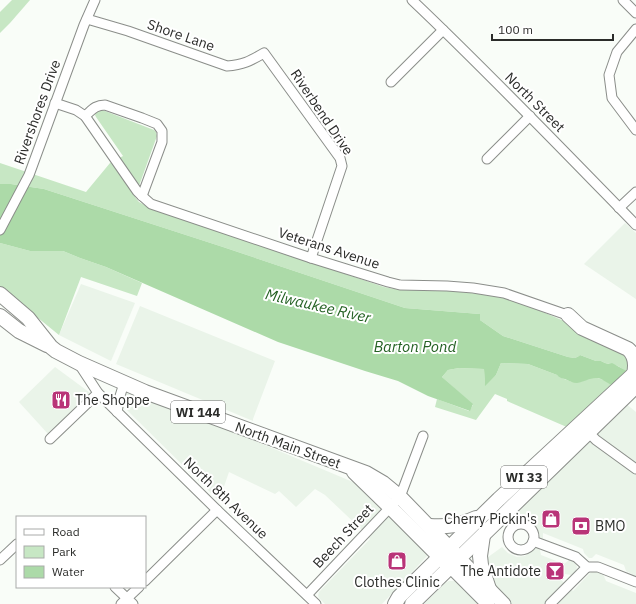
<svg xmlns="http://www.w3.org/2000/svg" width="636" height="604" viewBox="0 0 636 604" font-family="'IBM Plex Sans',sans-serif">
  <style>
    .built { fill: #eaf4e9 }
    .green { fill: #c7e7c4 }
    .water { fill: #acdaa8 }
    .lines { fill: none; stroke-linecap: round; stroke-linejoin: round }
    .minor-casing { stroke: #8b8e8a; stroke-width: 11 }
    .secondary-casing { stroke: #8b8e8a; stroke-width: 15 }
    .primary-casing { stroke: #8b8e8a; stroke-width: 16 }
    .minor { stroke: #fff; stroke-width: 9 }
    .secondary { stroke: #fff; stroke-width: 13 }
    .primary { stroke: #fff; stroke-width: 14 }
    .labels { text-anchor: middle; stroke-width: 4; stroke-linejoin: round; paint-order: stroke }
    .shield { fill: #fff; stroke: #6b6b6a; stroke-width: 1 }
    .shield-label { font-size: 13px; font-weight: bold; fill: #2b2c2a }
    .street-label { font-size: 14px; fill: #2b2c2a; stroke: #fff }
    .poi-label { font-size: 14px; fill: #2b2c2a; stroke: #fff; text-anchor: start }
    .water-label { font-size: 15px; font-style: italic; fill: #246123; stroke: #fff }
  </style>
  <rect width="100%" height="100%" fill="#f9fdf8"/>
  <g class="built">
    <polygon points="625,223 636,233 636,299 584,264"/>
    <polygon points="81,284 135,303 111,361 59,335"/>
    <polygon points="140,306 275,361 253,419 253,421 116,364"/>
    <polygon points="55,367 93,395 49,435 19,402"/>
    <polygon points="128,393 132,393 139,395 253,440 353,482 360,486 427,553 427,556 401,584 382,604 325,604 319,598 318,596 319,592 370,539 363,531 325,495 315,489 296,507 279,491 275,494 229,472 219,501 137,420 127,410 124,400 124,397 126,394"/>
    <polygon points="625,403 636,412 636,576 626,571 624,565 596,554 592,558 589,558 584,553 583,549 543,533 543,538 542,539 540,538 538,532 532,523 524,518 520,518 518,516 519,508"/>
    <polygon points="502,547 508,553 517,557 525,556 535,548 538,548 540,550 541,555 564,564 569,560 573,561 576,564 577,567 576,571 571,575 565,574 560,579 573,591 591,572 598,571 603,574 606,581 636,593 636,604 509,604 494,586 484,560"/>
    <polygon points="449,581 456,581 483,604 424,604 445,583"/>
  </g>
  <g class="green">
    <polygon points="12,0 30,0 10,23 0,33 0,12"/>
    <path d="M102,110L105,111L154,130L156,132L157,136L135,197L139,202L148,207L384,287L400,290H441L453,291L479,294L503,298L529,306L571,324L618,347L628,358V366L626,371L618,366L605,363L601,361H596L580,355C574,360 573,357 568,357L503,336L480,320V314L405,308L223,247L44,189L11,184H0V163L86,192L110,163L123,156L96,117L95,115L96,112Z"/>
    <polygon points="0,243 30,251 63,251 80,258 106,267 142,283 137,296 81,277 59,335 0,287"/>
    <polygon points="501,363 528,364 557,375 559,377 572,382 583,381 589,378 597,378 604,380 613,386 569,428 507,401 507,399 495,394 476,420 435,407 437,399 469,411 473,405 442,377 448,370 459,368 484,369 485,385 496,375"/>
  </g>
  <path class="water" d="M0,184H11L44,189L223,247L405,308L480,314V320L503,336L568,357C573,357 574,360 580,355L596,361H601L605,363L609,364L612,363L636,376L613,386C607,383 602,378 596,378C589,378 584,382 577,383C573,383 569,381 565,379C561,378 559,378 557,375L528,364L501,363L496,375L485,386L484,369L459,368L448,370L442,377L473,404L470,411L428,396L398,381L365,371L278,342L106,267L80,258L63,251H30L0,243Z"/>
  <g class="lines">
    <defs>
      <g id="minor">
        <path d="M412,0C489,73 562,149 636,225"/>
        <polyline points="623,0 636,13"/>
        <path d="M87,19L128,31L227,66C243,65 250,61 264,53L340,158L342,166L311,258"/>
        <polyline points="636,29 617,52 609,75 612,98 636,130"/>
        <polyline points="391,82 443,30"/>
        <polyline points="55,103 76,110 85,116 137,191 142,196 151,204 311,258 388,282 400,285 447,286 473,288 504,293 573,317"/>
        <path d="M85,116C92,110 95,105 105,105L142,118L157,124L162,131V142L142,196"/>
        <polyline points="487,159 530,116"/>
        <polyline points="619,208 636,192"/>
        <polyline points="0,230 29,175 84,25 95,0"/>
        <polyline points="79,364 98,393 217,510 316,604"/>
        <polyline points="117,412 120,396 124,383"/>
        <polyline points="588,432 596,440 636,469"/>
        <polyline points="50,439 98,393"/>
        <circle cx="521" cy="537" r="13"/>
        <polyline points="533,541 576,557 587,567 598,567 636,582"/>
        <polyline points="0,560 17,544"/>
        <polyline points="145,581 217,510"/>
        <polyline points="115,587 133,604"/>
        <polyline points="307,595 400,497 423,436"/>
        <polyline points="121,604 139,587"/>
        <polyline points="550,604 587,567"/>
      </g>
      <g id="secondary">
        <polyline points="459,558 504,604"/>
        <polyline points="450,566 488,604"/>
      </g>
      <g id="primary">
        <polyline points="0,294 28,318 51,347 56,351 79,363 145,392 366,473 383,483 400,497 459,558"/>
        <path d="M568,315L582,328L628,349C635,355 636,365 634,374"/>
        <polyline points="0,316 19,331 47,345"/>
        <polyline points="354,472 390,507 446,563"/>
        <path d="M429,526C448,527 458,526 476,518"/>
        <polyline points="483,535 480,556 481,565 489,589"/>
        <polyline points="395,604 399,597 499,499 636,372"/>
        <polyline points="412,604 636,386"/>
      </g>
    </defs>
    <use href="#minor" class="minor-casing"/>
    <use href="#secondary" class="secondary-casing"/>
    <use href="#primary" class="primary-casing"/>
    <use href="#minor" class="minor"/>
    <use href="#secondary" class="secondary"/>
    <use href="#primary" class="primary"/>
  </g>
  <defs>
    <symbol id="restaurant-square" viewBox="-11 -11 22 22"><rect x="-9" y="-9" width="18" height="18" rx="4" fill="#b93478" stroke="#fff"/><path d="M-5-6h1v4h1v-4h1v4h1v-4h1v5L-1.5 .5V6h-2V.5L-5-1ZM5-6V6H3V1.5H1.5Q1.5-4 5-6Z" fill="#fff"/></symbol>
    <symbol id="shop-square" viewBox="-11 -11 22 22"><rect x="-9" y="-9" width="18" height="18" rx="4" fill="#b93478" stroke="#fff"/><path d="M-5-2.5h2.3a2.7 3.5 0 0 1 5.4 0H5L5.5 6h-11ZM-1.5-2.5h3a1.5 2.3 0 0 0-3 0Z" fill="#fff"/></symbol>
    <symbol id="bank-square" viewBox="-11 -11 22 22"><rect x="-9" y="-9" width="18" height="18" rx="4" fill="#b93478" stroke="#fff"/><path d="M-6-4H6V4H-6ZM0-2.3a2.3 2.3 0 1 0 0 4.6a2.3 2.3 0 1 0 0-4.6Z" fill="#fff"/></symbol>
    <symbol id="bar-square" viewBox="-11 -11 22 22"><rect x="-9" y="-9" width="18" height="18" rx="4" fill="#b93478" stroke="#fff"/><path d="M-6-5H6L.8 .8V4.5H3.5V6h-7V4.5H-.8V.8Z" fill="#fff"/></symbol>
  </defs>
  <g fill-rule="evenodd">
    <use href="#restaurant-square" x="50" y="389" width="22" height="22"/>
    <use href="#shop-square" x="540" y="508" width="22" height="22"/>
    <use href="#bank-square" x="570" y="515" width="22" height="22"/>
    <use href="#shop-square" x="386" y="550" width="22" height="22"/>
    <use href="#bar-square" x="544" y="560" width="22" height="22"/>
  </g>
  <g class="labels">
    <g class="shield">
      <rect x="171" y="401" width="54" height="22" rx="3"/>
      <rect x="501" y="466" width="46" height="22" rx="3"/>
    </g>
    <g class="shield-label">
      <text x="198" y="417">WI 144</text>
      <text x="524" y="482">WI 33</text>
    </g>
    <g class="street-label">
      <text transform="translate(181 35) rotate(19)" y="5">Shore Lane</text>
      <text transform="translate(535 102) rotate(45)" y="5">North Street</text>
      <text transform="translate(37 112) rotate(-70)" y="5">Rivershores Drive</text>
      <text transform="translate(322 112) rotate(56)" y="5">Riverbend Drive</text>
      <text transform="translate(329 248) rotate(18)" y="5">Veterans Avenue</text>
      <text transform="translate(288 445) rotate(20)" y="5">North Main Street</text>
      <text transform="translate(226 498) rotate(44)" y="5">North 8th Avenue</text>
      <text transform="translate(343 536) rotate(-47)" y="5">Beech Street</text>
    </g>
    <g class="poi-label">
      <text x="75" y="405">The Shoppe</text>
      <text x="537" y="524" text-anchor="end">Cherry Pickin's</text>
      <text x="595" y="531">BMO</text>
      <text x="541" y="576" text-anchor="end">The Antidote</text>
      <text x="397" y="587" text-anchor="middle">Clothes Clinic</text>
    </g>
    <g class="water-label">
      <text transform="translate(318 306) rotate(13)" y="5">Milwaukee River</text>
      <text x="415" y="352">Barton Pond</text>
    </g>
  </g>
  <rect x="16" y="516" width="130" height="72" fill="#ffffff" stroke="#aaabaa"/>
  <rect x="24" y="529" width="20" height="6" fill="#ffffff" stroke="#aaabaa"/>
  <text x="52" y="536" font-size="12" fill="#2b2c2a">Road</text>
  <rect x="24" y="546" width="20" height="12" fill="#c7e7c4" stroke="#aaabaa"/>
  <text x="52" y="556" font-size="12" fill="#2b2c2a">Park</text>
  <rect x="24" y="566" width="20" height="12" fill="#acdaa8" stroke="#aaabaa"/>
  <text x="52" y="576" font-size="12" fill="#2b2c2a">Water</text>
  <path d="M492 34v6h121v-6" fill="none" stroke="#2b2c2a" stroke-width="2"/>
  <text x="498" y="34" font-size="12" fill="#2b2c2a" stroke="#ffffff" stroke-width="3" paint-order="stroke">100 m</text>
</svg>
